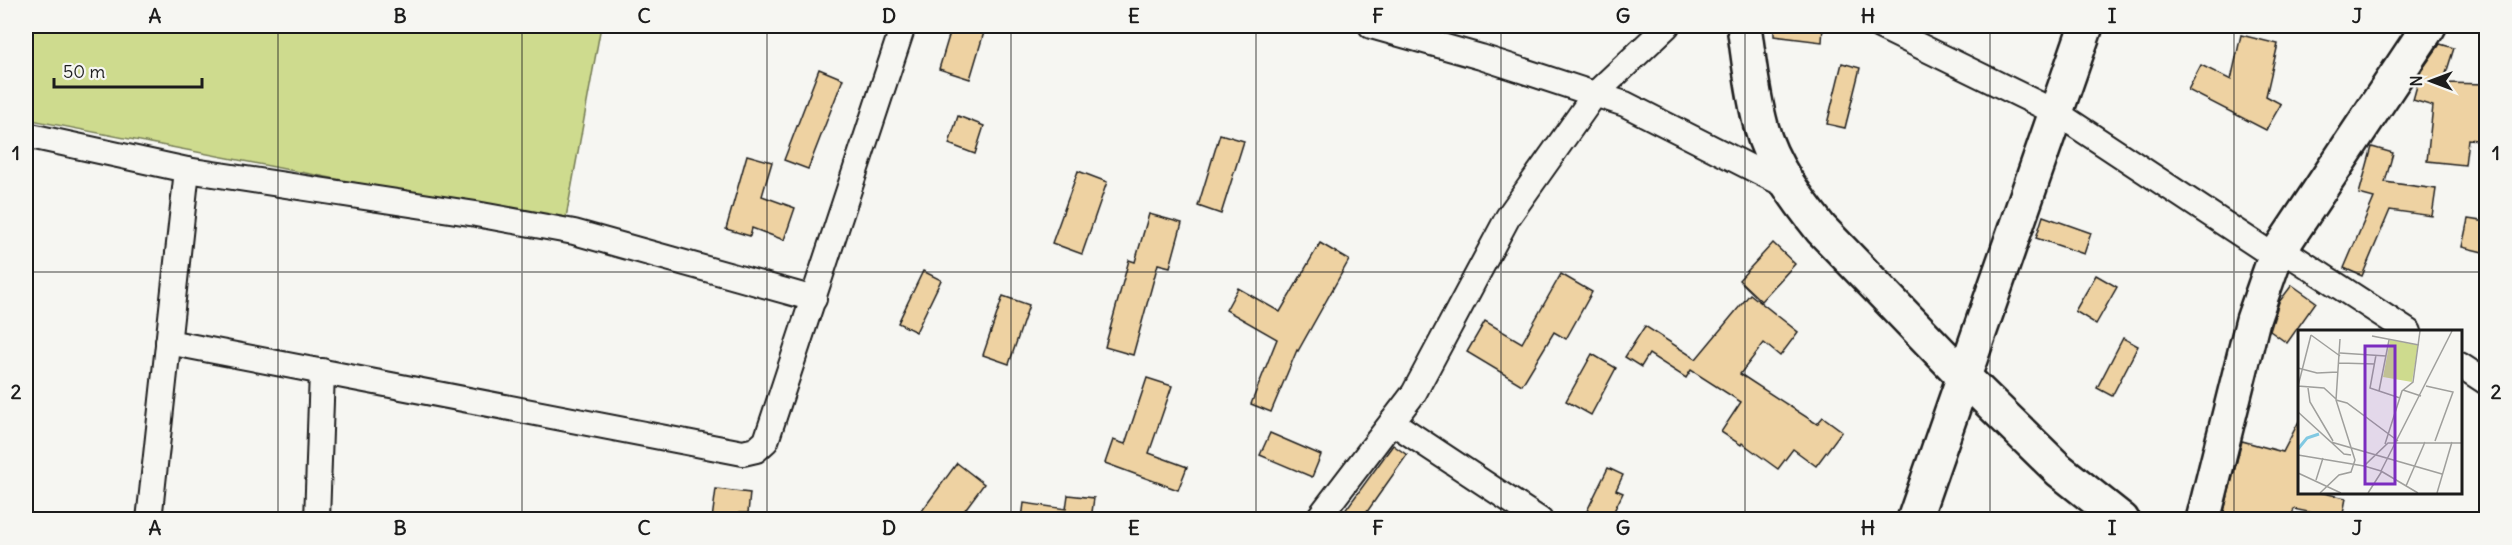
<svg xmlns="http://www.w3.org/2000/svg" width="2512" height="545" viewBox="0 0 2512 545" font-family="Delius,sans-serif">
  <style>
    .green { fill: #cedb8e; stroke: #757c55; stroke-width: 1.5 }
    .building { fill: #eed2a2; stroke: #1c1c1c; stroke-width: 1.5 }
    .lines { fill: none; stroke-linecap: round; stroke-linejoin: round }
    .street-casing { stroke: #1c1c1c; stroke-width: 28 }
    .secondary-casing { stroke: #1c1c1c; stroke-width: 38 }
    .street { stroke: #f6f6f2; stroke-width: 24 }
    .secondary { stroke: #f6f6f2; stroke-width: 33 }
    .grid { fill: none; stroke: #1c1c1c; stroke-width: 1.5; stroke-opacity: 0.55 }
    .inset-river { fill: none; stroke: #81c9e2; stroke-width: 3 }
    .inset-road { fill: none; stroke: #9f9f9c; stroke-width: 1.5 }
    .view { fill: #7b2cbf; fill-opacity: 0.15; stroke: #7b2cbf; stroke-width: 3 }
    .inset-edge { fill: none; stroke: #1c1c1c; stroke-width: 3 }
    .neatline { fill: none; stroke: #1c1c1c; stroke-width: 2 }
    .grid-label { font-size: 20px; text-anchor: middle; font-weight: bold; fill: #1c1c1c }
  </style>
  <rect width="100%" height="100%" fill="#f6f6f2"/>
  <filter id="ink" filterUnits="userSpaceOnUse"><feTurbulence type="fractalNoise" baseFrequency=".0167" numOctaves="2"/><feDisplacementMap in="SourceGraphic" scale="12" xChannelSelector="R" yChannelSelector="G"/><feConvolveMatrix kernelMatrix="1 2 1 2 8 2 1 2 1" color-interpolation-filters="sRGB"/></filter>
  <g filter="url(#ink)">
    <polygon class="green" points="26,26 601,26 565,223 26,119"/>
    <g class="building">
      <polygon points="952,26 974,26 985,29 970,79 939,69"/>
      <polygon points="1774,26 1823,26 1822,42 1774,36"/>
      <polygon points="2241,35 2278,44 2266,96 2281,104 2266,130 2188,90 2201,65 2231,80"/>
      <polygon points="2440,44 2454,48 2443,83 2486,84 2487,141 2468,139 2465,165 2427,161 2433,106 2413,100 2421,71"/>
      <polygon points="1842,63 1860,68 1845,128 1827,124"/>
      <polygon points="819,69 843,79 808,169 784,160"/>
      <polygon points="958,116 984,126 975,154 949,144"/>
      <polygon points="1220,134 1244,141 1221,214 1198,206"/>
      <polygon points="2372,147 2393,153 2385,182 2436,189 2432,216 2390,210 2362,276 2344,268 2374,198 2359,194"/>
      <polygon points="747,155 772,162 762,196 795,208 784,240 752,228 750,236 726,229"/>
      <polygon points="1078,171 1107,182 1082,254 1052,243"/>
      <polygon points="1149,214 1182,223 1170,267 1158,264 1133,355 1105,347 1129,260 1135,262"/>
      <polygon points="2043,216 2091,233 2084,254 2036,238"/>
      <polygon points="2468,219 2487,222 2487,253 2462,247"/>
      <polygon points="1320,243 1349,260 1298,351 1297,350 1271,412 1251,404 1277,339 1226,310 1238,288 1280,312"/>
      <polygon points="1773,243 1795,264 1761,301 1739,280"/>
      <polygon points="923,271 941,280 916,332 898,323"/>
      <polygon points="1561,274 1592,292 1566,339 1554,332 1522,385 1467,352 1485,321 1522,343"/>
      <polygon points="2096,275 2117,287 2096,324 2075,311"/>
      <polygon points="2292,285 2316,302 2287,343 2270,331 2279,302"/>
      <polygon points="1750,294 1798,332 1780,356 1764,343 1740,374 1817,424 1823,417 1842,431 1816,466 1793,449 1778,469 1742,443 1741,445 1721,432 1741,402 1691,370 1686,378 1649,354 1641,367 1625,357 1645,326 1696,359"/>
      <polygon points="1003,296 1029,305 1009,364 983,355"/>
      <polygon points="2123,338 2138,346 2112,396 2097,388"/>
      <polygon points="1592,354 1616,368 1591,415 1566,401"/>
      <polygon points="1147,378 1172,386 1149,453 1187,467 1178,490 1105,463 1113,440 1125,444"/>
      <polygon points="2299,421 2299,492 2319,492 2346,498 2342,519 2294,509 2291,519 2222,519 2242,441 2283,452"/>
      <polygon points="1270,433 1321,455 1312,477 1260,455"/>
      <polygon points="1393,445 1407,455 1378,496 1362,519 1339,519"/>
      <polygon points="957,463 984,484 958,519 916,519"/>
      <polygon points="1608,468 1623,475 1616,490 1623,493 1610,519 1583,519"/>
      <polygon points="716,489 750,493 748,513 739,513 738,519 712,519"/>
      <polygon points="1068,495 1094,498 1091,519 1022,519 1024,503 1066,509"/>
    </g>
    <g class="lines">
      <defs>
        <g id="street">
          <polyline points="1371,26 1481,57 1625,104 1791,188"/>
          <polyline points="1879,26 2057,113 2275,257"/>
          <polyline points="26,135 187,170 476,214 574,232 814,299"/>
          <polyline points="2280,248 2409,332"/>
          <polyline points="168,342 743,453 756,450 766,441 903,26"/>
          <polyline points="2460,365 2486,382"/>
          <polyline points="1392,422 1540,520"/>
          <polyline points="149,520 187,170"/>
          <polyline points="317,520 322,371"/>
          <polyline points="1317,520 1414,393 1508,217 1595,94 1667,26"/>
        </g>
        <g id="secondary">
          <path d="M1744,26C1749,59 1752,93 1761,126C1771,164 1797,199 1821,229L1964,377L2059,470L2122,520"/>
          <polyline points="1914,520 2086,26"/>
          <polyline points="2203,520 2253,320 2275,257 2429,26"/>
        </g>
      </defs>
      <use href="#street" class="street-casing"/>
      <use href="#secondary" class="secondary-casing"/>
      <use href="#street" class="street"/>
      <use href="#secondary" class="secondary"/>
    </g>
  </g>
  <path class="grid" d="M278,26V520M522,26V520M767,26V520M1011,26V520M1256,26V520M1501,26V520M1745,26V520M1990,26V520M2234,26V520M26,272H2486"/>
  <g transform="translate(2298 330)">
    <rect width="164" height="164" fill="#f6f6f2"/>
    <path d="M92,10L120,15L114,52L85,47Z" fill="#cedb8e"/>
    <path class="inset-river" d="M0,119L9,108L21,104"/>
    <path class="inset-road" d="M13,5L0,56L26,58L38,69M13,5L42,26M74,6L121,15M42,23L88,26M78,25L72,58L102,68M41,33L77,34M0,38L19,43L40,42M128,56L155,62L137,111M10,58L12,72L35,111M105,60L123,66M81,61L91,10M38,70L49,73L100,111M0,82L33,112L144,144M33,112L46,124L53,125M87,114L104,61L115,52L122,1M0,125L66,136M83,141L154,1M0,143L43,163M18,150L25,128M108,156L127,112M22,163L41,145L53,142L57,130L38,70L42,9M70,163L84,141M120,163L83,141L66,136L90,113H164M139,163L154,112"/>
    <path class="view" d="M67,16H97V154H67Z"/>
    <rect width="164" height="164" class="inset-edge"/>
  </g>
  <rect width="2512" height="545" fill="none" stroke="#f6f6f2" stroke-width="66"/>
  <g transform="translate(2431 81) rotate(270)" stroke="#f6f6f2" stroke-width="4.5" paint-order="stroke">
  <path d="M0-4.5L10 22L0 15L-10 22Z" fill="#1c1c1c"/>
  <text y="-9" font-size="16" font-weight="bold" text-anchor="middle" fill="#1c1c1c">N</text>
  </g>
  <path d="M54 78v9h148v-9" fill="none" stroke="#1c1c1c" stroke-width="3"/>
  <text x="63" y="78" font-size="18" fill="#1c1c1c" stroke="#f6f6f2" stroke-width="4.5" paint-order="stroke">50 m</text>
  <rect x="33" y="33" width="2446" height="479" class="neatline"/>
  <g class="grid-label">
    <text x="155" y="23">A</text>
    <text x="400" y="23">B</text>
    <text x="644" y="23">C</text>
    <text x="889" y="23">D</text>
    <text x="1134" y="23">E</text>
    <text x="1378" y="23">F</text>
    <text x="1623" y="23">G</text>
    <text x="1868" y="23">H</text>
    <text x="2112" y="23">I</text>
    <text x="2357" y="23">J</text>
    <text x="16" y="160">1</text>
    <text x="2496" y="160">1</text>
    <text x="16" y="399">2</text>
    <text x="2496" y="399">2</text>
    <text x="155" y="535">A</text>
    <text x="400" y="535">B</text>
    <text x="644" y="535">C</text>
    <text x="889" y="535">D</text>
    <text x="1134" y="535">E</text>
    <text x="1378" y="535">F</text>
    <text x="1623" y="535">G</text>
    <text x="1868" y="535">H</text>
    <text x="2112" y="535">I</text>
    <text x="2357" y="535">J</text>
  </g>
</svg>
